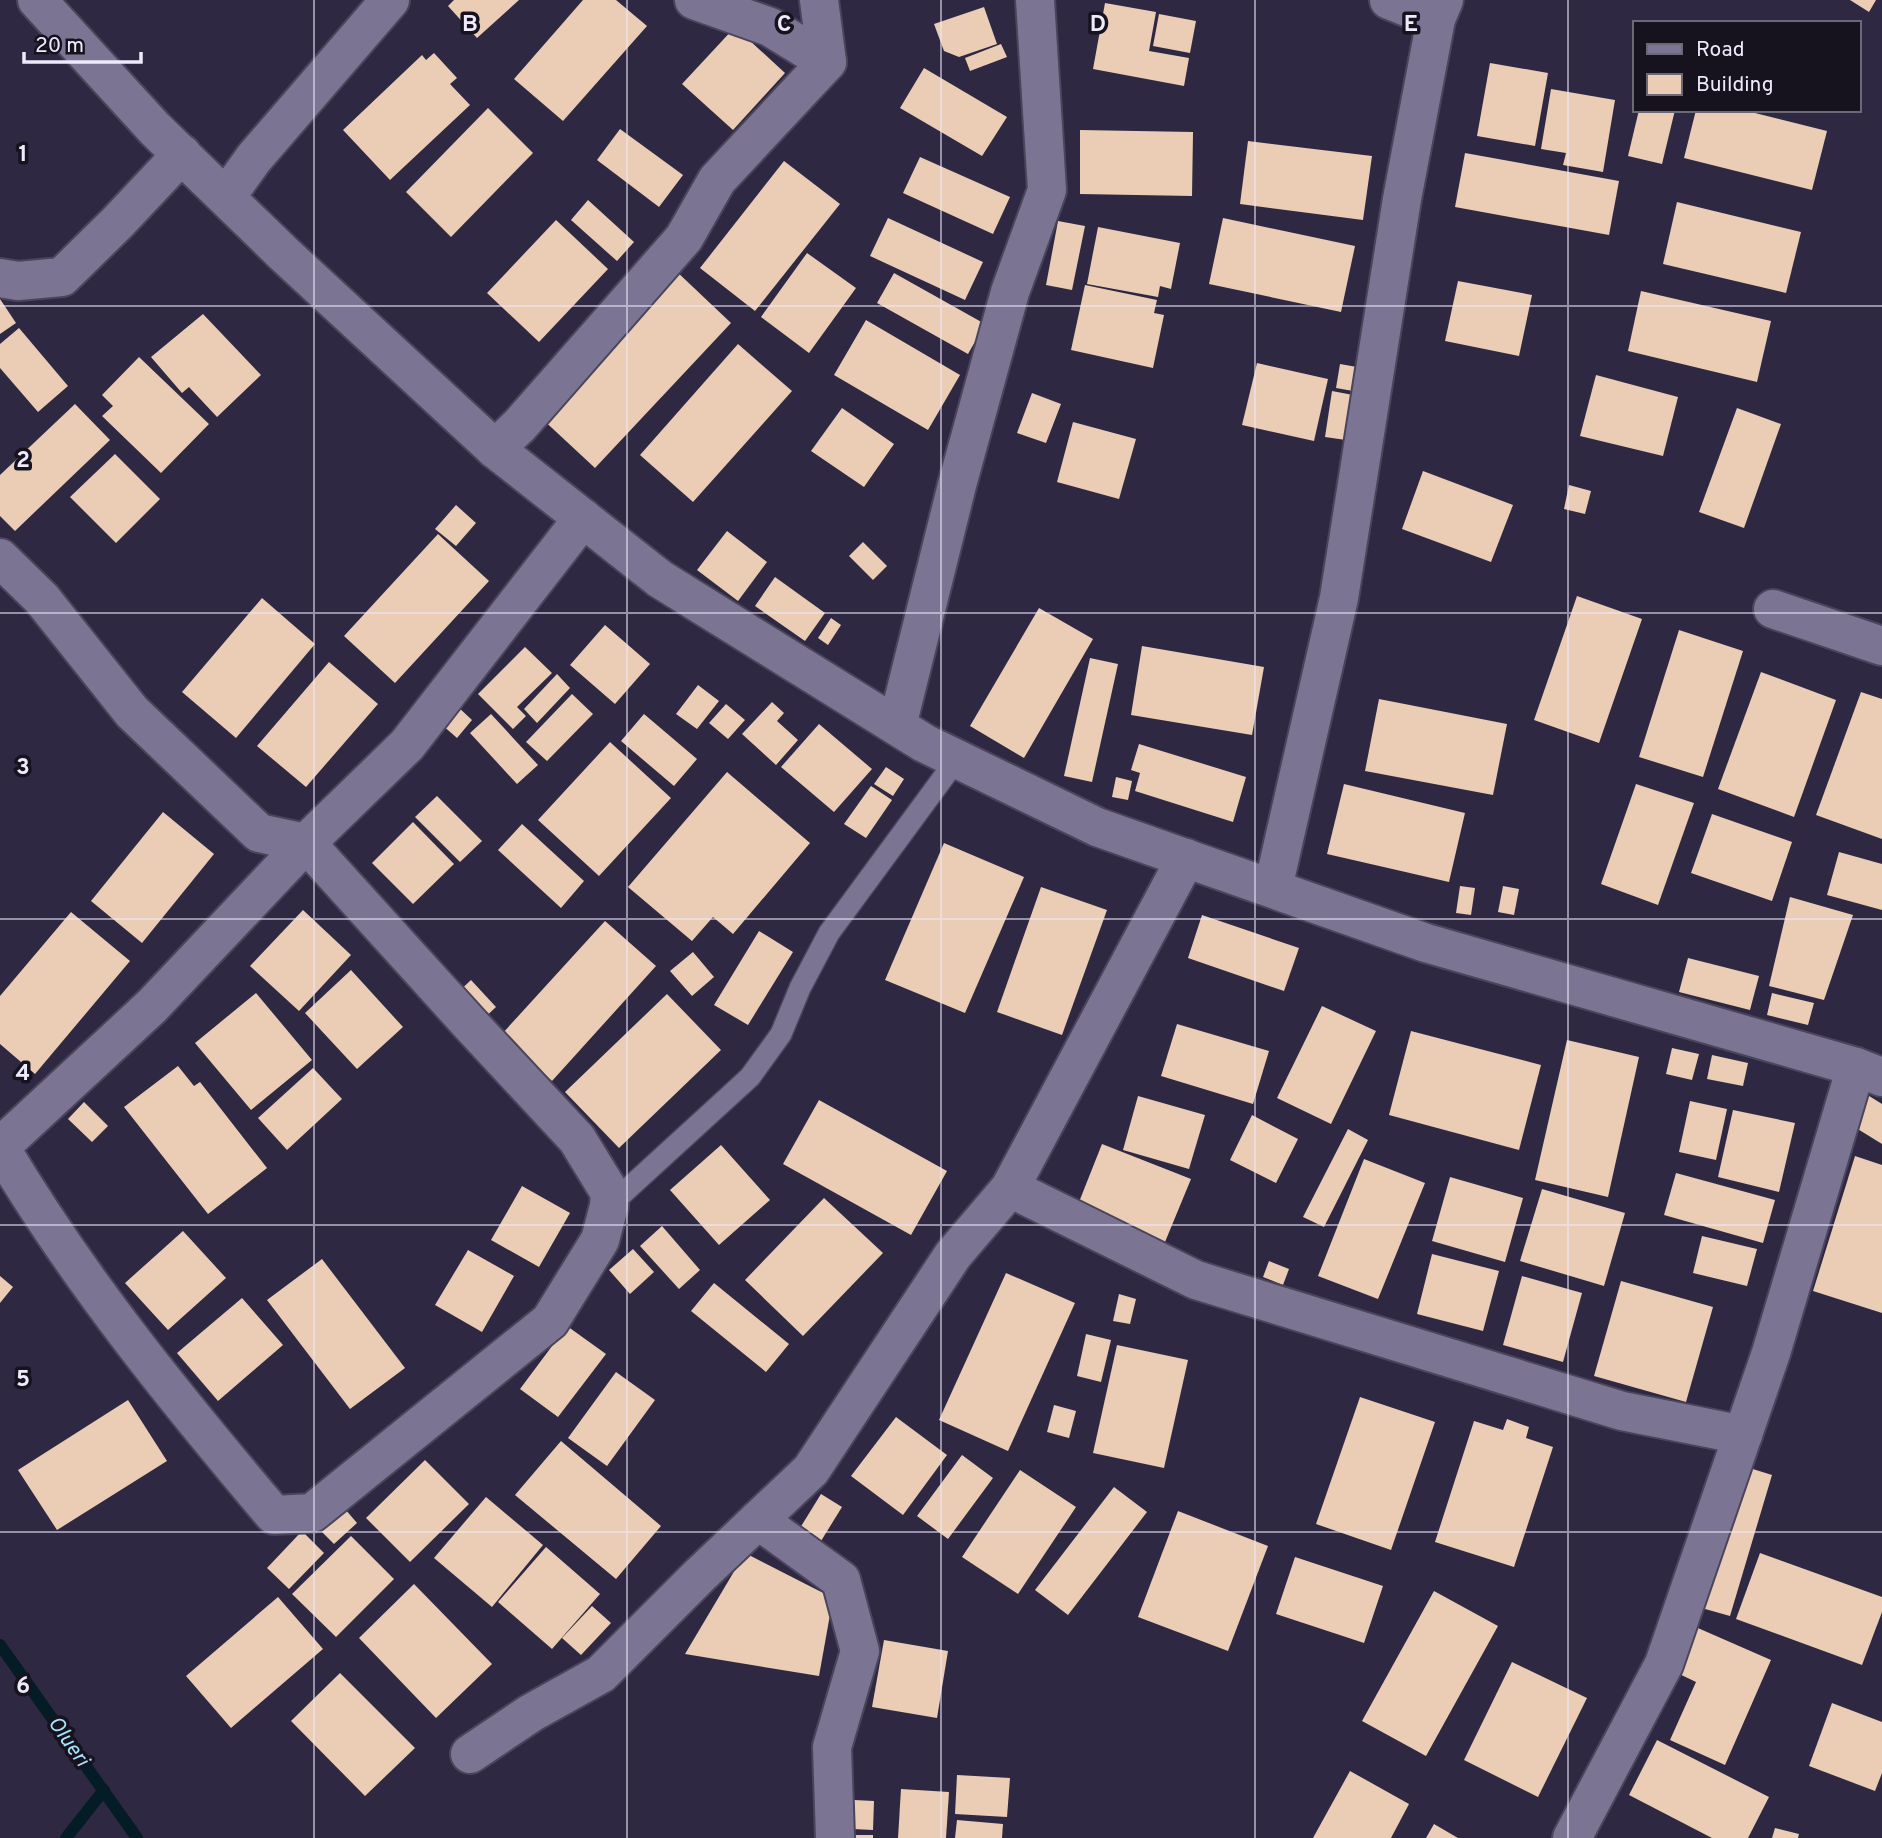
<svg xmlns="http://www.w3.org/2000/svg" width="1882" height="1838" viewBox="0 0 1882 1838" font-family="Overpass,sans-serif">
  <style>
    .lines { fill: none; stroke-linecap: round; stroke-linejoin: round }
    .stream { stroke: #041c25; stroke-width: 12 }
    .building { fill: #eacdb4 }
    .lane-casing { stroke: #4a455b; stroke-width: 24 }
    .street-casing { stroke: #4a455b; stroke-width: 42 }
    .lane { stroke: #7b7593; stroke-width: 21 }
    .street { stroke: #7b7593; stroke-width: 38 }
    .grid { fill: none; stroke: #edeafb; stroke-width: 2; stroke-opacity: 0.55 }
    .labels { text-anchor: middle; stroke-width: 7; stroke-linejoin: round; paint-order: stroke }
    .water-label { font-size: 21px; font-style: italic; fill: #a7e3ff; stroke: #16131f }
    .grid-label { font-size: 23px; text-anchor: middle; font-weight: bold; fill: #edeafb; stroke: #16131f; stroke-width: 7; stroke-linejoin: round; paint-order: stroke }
  </style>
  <rect width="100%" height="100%" fill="#2f2842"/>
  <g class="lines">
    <g class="stream">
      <polyline points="0,1645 137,1838"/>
      <polyline points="66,1838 104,1790"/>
    </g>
  </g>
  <g class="building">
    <polygon points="454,0 519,0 477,38 448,6"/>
    <polygon points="583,0 616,0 647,26 563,121 514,79"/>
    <polygon points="1850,0 1876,0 1869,12"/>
    <polygon points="1105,3 1156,12 1149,51 1189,58 1184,86 1093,69"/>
    <polygon points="984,7 997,44 959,57 944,51 934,24"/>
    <polygon points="1159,14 1196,21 1190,53 1153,46"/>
    <polygon points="735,27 785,73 733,130 682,84"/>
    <polygon points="1001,44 1007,57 970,71 965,58"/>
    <polygon points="434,53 457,78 450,84 470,105 390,180 343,130 422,55 426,60"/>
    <polygon points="1490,63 1548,73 1535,146 1477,136"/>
    <polygon points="924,68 1007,117 982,156 900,108"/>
    <polygon points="1551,89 1615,100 1603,172 1563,165 1566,153 1541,149"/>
    <polygon points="488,108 533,153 451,237 406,192"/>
    <polygon points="1639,110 1675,110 1662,164 1628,156"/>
    <polygon points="1696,110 1743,110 1827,131 1812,190 1684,158"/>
    <polygon points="620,129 683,175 659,207 597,160"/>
    <polygon points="1080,130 1193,132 1192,196 1080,194"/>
    <polygon points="1248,141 1372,156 1363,220 1240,204"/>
    <polygon points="1465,153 1619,181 1609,235 1455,207"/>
    <polygon points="920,157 1010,197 993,234 903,193"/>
    <polygon points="784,161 840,204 755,311 700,268"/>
    <polygon points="588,200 634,242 617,261 571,220"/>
    <polygon points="1677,202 1801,232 1786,293 1663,264"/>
    <polygon points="888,218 983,262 965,300 870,256"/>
    <polygon points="1223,218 1355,246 1341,312 1209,284"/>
    <polygon points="556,220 608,269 539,342 487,293"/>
    <polygon points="1058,221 1085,226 1072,290 1046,285"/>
    <polygon points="1098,227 1180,243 1171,289 1160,286 1158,297 1087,284"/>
    <polygon points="807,253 856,288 809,353 761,317"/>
    <polygon points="674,269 731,323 595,468 538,415"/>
    <polygon points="894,273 985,324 968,354 877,303"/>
    <polygon points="1458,281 1532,295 1519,356 1445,341"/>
    <polygon points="1085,285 1157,300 1154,313 1164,315 1153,368 1071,350"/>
    <polygon points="1641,291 1771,321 1757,382 1628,351"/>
    <polygon points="0,299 16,323 0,334"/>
    <polygon points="203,314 261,375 217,417 189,387 182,393 151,357"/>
    <polygon points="866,320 960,375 928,430 834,375"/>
    <polygon points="19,328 68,386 38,412 0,368 0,344"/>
    <polygon points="738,344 792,391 693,502 640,455"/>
    <polygon points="139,357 209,424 161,473 102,416 113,406 102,395"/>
    <polygon points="1257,363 1328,379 1314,441 1242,425"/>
    <polygon points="1340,364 1357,367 1353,391 1336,388"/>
    <polygon points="1596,375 1678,397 1663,456 1580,436"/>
    <polygon points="1332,391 1353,395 1346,440 1325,437"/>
    <polygon points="1032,393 1061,404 1046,443 1017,433"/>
    <polygon points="75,404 110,440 15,531 0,516 0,475"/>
    <polygon points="842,408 894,444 864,487 811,451"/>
    <polygon points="1737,408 1781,424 1744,528 1699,512"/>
    <polygon points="1073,422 1136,439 1119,499 1057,482"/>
    <polygon points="115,454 160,499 116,543 70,497"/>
    <polygon points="1423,471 1513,505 1491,562 1402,529"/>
    <polygon points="1569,485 1591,491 1585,514 1564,509"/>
    <polygon points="456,505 476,523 456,546 435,529"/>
    <polygon points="727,531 767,562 738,601 697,570"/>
    <polygon points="438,534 489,581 395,683 344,636"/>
    <polygon points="863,542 887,566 873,580 849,556"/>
    <polygon points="775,577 825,613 805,641 755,606"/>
    <polygon points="1577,596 1642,619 1599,743 1534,720"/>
    <polygon points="262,598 315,644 236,738 182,692"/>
    <polygon points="1039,608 1093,639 1024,758 970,726"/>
    <polygon points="831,618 841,625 828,645 818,638"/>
    <polygon points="605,625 650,664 615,704 570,665"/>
    <polygon points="1679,630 1743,651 1703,777 1639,757"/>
    <polygon points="1142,646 1264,667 1252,735 1131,715"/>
    <polygon points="525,647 552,673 517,707 526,716 513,729 478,694"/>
    <polygon points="1090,658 1118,664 1092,782 1064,776"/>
    <polygon points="329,662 378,704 306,787 257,746"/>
    <polygon points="1761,672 1836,700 1794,817 1718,789"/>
    <polygon points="557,674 570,688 537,723 524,709"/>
    <polygon points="698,685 719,701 697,729 676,714"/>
    <polygon points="1861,692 1882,699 1882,839 1816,815"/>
    <polygon points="572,694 593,714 547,761 526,742"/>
    <polygon points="1379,699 1507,724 1493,795 1365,771"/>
    <polygon points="772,702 784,713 777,721 798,740 776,765 742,734"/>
    <polygon points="726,704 745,720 728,739 709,723"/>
    <polygon points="457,706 472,720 457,738 441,724"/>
    <polygon points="491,714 538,765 517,784 470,733"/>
    <polygon points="644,714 697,759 674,786 621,741"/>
    <polygon points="819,724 872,769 834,812 781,767"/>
    <polygon points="610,742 671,798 599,876 538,820"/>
    <polygon points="1139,744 1246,777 1233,822 1135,791 1140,773 1131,770"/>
    <polygon points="886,767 904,779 893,796 874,784"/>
    <polygon points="727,772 810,843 733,934 713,917 692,941 628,887"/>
    <polygon points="1116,777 1132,781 1128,800 1112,797"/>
    <polygon points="1344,784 1465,813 1449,882 1327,854"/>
    <polygon points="1636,784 1694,803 1658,905 1601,884"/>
    <polygon points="871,786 892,800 866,838 844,824"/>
    <polygon points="437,796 482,841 460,862 415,817"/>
    <polygon points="163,812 214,854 142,943 91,901"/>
    <polygon points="1712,814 1792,842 1772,901 1691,873"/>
    <polygon points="413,822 454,864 413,904 372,863"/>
    <polygon points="522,824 584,881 561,908 498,850"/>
    <polygon points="944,843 1024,877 965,1013 885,980"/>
    <polygon points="1839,852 1882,864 1882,910 1827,895"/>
    <polygon points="1460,886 1475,888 1471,915 1456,913"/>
    <polygon points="1503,886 1519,889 1514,915 1498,912"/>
    <polygon points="1041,887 1107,910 1062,1035 997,1012"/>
    <polygon points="1790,897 1853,915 1824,1000 1769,986"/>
    <polygon points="303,910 351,955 299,1011 250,966"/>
    <polygon points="71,912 130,961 35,1074 0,1044 0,996"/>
    <polygon points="1202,915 1299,948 1284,991 1188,958"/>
    <polygon points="605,921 656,966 552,1081 501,1035"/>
    <polygon points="759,931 793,952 748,1025 714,1005"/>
    <polygon points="693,952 714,977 692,996 670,971"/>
    <polygon points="1688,958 1759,976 1750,1010 1679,992"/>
    <polygon points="351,970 403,1027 357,1069 305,1013"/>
    <polygon points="471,980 496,1007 480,1022 455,995"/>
    <polygon points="256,993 312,1060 251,1110 195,1043"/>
    <polygon points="1772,993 1814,1003 1808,1025 1767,1015"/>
    <polygon points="667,994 721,1050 619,1148 565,1092"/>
    <polygon points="1322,1006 1376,1031 1331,1124 1277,1098"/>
    <polygon points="1177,1024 1269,1051 1253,1104 1161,1076"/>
    <polygon points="1411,1031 1541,1065 1519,1150 1389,1115"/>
    <polygon points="1567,1040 1639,1057 1608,1197 1535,1180"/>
    <polygon points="1672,1048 1699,1054 1692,1080 1666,1074"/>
    <polygon points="1712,1055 1748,1063 1743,1086 1707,1079"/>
    <polygon points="178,1066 194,1086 200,1082 267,1168 208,1214 124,1107"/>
    <polygon points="313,1068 342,1099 287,1150 258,1118"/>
    <polygon points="1866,1094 1882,1104 1882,1144 1848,1123"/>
    <polygon points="1138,1096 1205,1115 1189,1169 1123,1150"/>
    <polygon points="819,1100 947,1171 911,1235 783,1164"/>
    <polygon points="1690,1101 1727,1109 1716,1160 1679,1152"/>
    <polygon points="84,1102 108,1126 92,1142 68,1119"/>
    <polygon points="1733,1110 1795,1123 1779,1192 1718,1177"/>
    <polygon points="1252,1115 1298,1139 1276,1183 1230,1160"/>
    <polygon points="1348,1129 1368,1140 1324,1227 1303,1217"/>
    <polygon points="1102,1144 1191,1179 1165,1242 1077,1207"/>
    <polygon points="721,1145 770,1200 719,1245 670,1190"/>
    <polygon points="1855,1156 1882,1165 1882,1313 1813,1291"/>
    <polygon points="1364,1159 1425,1183 1378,1299 1318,1276"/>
    <polygon points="1676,1173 1775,1200 1763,1243 1664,1215"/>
    <polygon points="1450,1177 1523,1198 1505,1262 1432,1241"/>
    <polygon points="522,1186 570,1213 539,1267 491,1240"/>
    <polygon points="1542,1189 1625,1213 1604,1286 1520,1261"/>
    <polygon points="824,1198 883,1253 803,1336 745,1280"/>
    <polygon points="662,1226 700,1270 679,1289 640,1246"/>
    <polygon points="183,1231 226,1278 168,1330 125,1283"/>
    <polygon points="1702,1236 1757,1249 1747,1286 1693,1273"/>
    <polygon points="633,1249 654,1272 630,1294 609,1270"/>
    <polygon points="468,1250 514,1276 482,1332 435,1305"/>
    <polygon points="1432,1254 1499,1271 1483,1331 1417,1314"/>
    <polygon points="322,1259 405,1368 350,1409 267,1300"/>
    <polygon points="1269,1261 1289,1269 1283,1285 1263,1277"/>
    <polygon points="1006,1273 1075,1303 1008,1451 939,1420"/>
    <polygon points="0,1276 13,1287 0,1303"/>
    <polygon points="1522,1276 1582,1293 1563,1362 1503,1345"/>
    <polygon points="1621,1281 1713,1307 1686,1402 1594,1376"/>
    <polygon points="714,1283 789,1344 766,1372 691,1311"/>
    <polygon points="1119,1294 1136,1299 1130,1324 1113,1321"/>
    <polygon points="242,1298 283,1345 218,1401 177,1353"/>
    <polygon points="567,1326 606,1354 558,1417 520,1389"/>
    <polygon points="1086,1334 1111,1340 1101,1382 1077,1376"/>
    <polygon points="1117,1345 1188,1360 1164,1468 1093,1453"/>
    <polygon points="616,1372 655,1400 607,1466 568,1438"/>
    <polygon points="1360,1397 1435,1422 1391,1550 1316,1524"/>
    <polygon points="128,1400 167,1461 57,1530 18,1470"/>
    <polygon points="1054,1405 1076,1411 1069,1438 1047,1432"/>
    <polygon points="896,1417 947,1455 903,1515 851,1476"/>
    <polygon points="1507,1419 1529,1427 1526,1438 1553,1447 1514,1567 1435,1542 1474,1421 1503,1430"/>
    <polygon points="561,1441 661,1526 616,1579 515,1495"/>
    <polygon points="962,1455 993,1478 948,1539 917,1516"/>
    <polygon points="425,1460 469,1504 410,1562 366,1518"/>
    <polygon points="1740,1465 1772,1475 1730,1616 1698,1607"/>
    <polygon points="1020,1470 1076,1507 1018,1594 962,1557"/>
    <polygon points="1114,1487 1147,1512 1068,1615 1035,1590"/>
    <polygon points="821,1494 842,1507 821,1541 800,1528"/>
    <polygon points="486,1497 543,1545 492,1607 434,1558"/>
    <polygon points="345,1509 357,1523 334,1544 321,1531"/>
    <polygon points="1178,1511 1268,1546 1228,1651 1138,1617"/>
    <polygon points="302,1531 324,1553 289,1589 267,1568"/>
    <polygon points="351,1536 394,1579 336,1637 292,1594"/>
    <polygon points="546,1547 600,1594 552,1649 498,1602"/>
    <polygon points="745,1553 833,1598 819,1676 685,1654"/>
    <polygon points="1760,1553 1882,1597 1882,1612 1862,1665 1736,1619"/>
    <polygon points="1295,1557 1383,1586 1364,1643 1276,1614"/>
    <polygon points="414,1584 492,1664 436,1718 359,1638"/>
    <polygon points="1434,1591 1498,1626 1426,1756 1362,1721"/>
    <polygon points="278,1597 323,1649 231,1728 186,1676"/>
    <polygon points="592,1606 611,1623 581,1655 562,1638"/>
    <polygon points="1691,1625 1771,1660 1725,1765 1670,1740 1696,1682 1671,1670"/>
    <polygon points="884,1640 948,1651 937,1718 872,1707"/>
    <polygon points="1512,1662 1587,1698 1538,1797 1464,1760"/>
    <polygon points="340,1673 415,1748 365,1796 291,1721"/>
    <polygon points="1832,1703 1882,1722 1882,1773 1875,1791 1809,1766"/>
    <polygon points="1657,1740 1769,1797 1748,1838 1712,1838 1629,1795"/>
    <polygon points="1350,1771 1409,1804 1391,1838 1313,1838"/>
    <polygon points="957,1775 1010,1778 1007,1817 955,1814"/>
    <polygon points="901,1789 949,1792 946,1838 898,1838"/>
    <polygon points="854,1800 874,1801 873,1830 853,1829"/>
    <polygon points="957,1820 1003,1824 1002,1838 955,1838"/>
    <polygon points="1434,1824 1458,1838 1426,1838"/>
    <polygon points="1775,1828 1799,1834 1798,1838 1772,1838"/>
    <rect x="855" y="1835" width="18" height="3"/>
  </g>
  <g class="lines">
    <defs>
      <polyline id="lane" points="609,1206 750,1077 781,1034 800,988 829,933 957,759"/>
      <g id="street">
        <polyline points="37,0 155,129 284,254 495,449 660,579 924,743 1097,827 1426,943 1856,1067 1882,1077"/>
        <polyline points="694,0 770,27 827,62"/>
        <polyline points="1389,0 1436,19"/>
        <polyline points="226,197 254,158 390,0"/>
        <polyline points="0,278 18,281 62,277 118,222 182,154"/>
        <polyline points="495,449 520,425 684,238 717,180 827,62 819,0"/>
        <path d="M0,558L42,599L132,712L259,833L306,843L470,1024L577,1139L610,1193L609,1206L600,1240L550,1321L312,1513L274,1515C175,1398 78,1279 0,1147L152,1006L306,843L407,745L583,518"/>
        <polyline points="1773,609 1882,646"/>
        <polyline points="897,726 957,485 1010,292 1047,190 1035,0"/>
        <polyline points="1273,888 1339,598 1402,199 1436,19 1444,0"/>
        <polyline points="1010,1188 1196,1280 1622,1411 1743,1435"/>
        <polyline points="758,1520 841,1580 860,1651 832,1747 835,1838"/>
        <polyline points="470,1754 531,1713 601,1674 700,1575 811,1470 953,1255 1010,1188 1186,858"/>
        <polyline points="1572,1838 1664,1664 1771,1353 1856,1067"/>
      </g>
    </defs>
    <use href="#lane" class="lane-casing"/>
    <use href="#street" class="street-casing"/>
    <use href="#lane" class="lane"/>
    <use href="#street" class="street"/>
  </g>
  <path class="grid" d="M314,0V1838M627,0V1838M941,0V1838M1255,0V1838M1568,0V1838M0,306H1882M0,613H1882M0,919H1882M0,1225H1882M0,1532H1882"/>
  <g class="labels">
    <g class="water-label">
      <text transform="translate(69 1741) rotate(55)" y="7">Olueri</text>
    </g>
  </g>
  <g class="grid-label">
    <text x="470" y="31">B</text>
    <text x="784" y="31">C</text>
    <text x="1098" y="31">D</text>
    <text x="1411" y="31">E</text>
    <text x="23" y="161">1</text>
    <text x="23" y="467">2</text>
    <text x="23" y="774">3</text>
    <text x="23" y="1080">4</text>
    <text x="23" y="1386">5</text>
    <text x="23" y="1693">6</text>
  </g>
  <rect x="1633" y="21" width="228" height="91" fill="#16131f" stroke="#6c6977" stroke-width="2"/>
  <rect x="1647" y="44" width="35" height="10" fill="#7b7593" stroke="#6c6977" stroke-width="2"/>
  <text x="1696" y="56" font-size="21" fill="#edeafb">Road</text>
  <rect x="1647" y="74" width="35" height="21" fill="#eacdb4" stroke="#6c6977" stroke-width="2"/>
  <text x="1696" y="91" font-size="21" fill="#edeafb">Building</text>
  <path d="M24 52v10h117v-10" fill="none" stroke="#edeafb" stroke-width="3.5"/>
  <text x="35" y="52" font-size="21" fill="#edeafb" stroke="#16131f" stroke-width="5" paint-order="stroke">20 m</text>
</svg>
